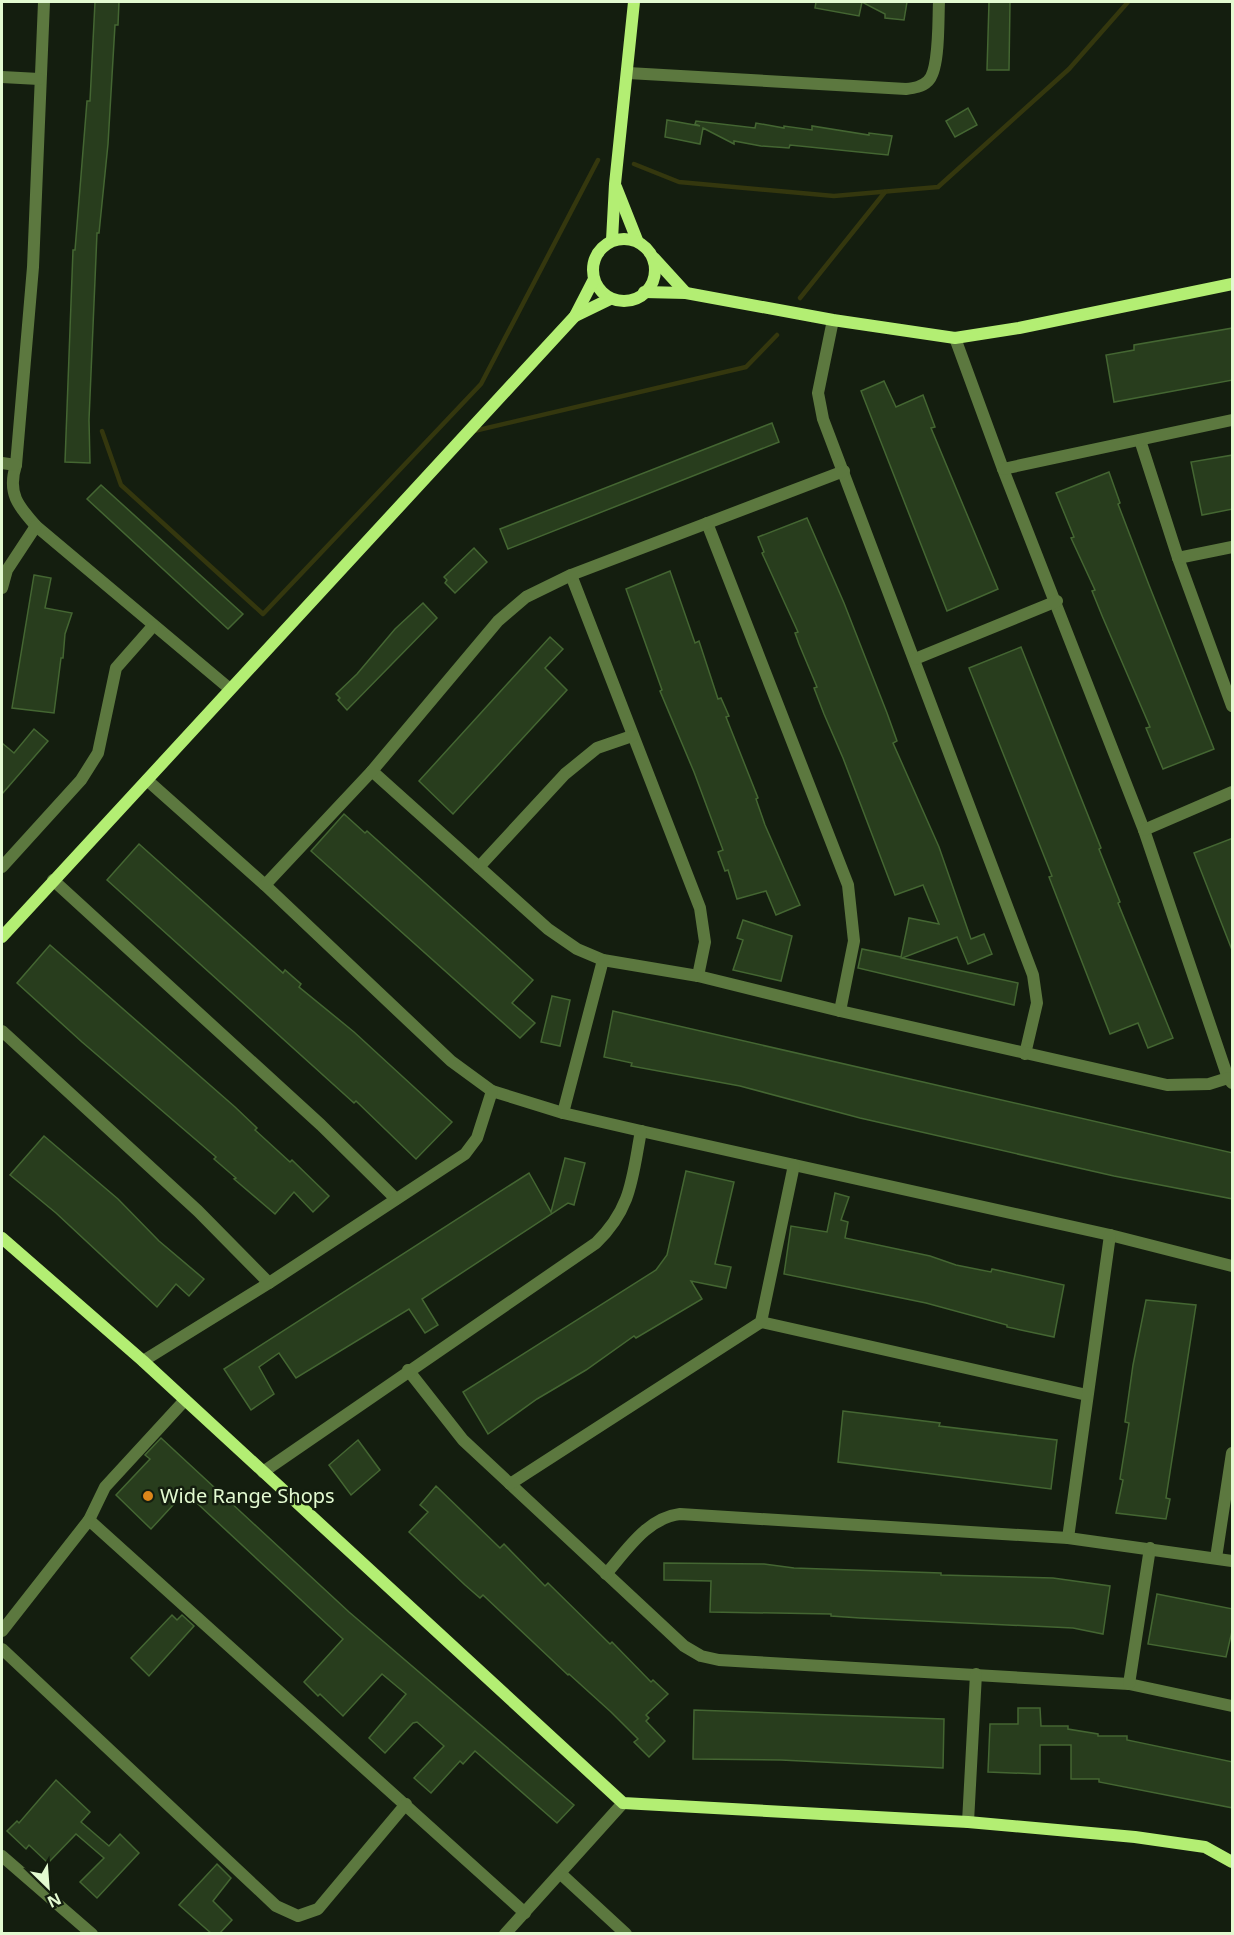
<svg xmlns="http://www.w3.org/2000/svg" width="1234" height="1935" viewBox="0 0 1234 1935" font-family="'Noto Sans',sans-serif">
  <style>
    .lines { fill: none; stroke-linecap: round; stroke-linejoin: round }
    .stream { stroke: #34370e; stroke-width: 4.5 }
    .building { fill: #283d1d; stroke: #446632; stroke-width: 1.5 }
    .street { stroke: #5c783f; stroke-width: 12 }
    .secondary { stroke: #b3ee73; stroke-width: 12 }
    .poi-dot { fill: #dd861a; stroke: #141e0f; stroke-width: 2 }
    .labels { text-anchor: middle; stroke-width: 5; stroke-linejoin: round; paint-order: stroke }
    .poi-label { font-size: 20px; fill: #e3fad1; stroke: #141e0f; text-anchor: start }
  </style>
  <rect width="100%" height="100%" fill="#141e0f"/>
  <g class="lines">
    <g class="stream">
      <polyline points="634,164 679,182 834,196 938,187 1069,69 1128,2"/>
      <polyline points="800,298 885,192"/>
      <polyline points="102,431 121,485 263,614 481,384 598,160"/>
      <polyline points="474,431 746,367 777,335"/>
    </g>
  </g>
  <g class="building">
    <polygon points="95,2 119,2 118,25 115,25 108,144 99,233 97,233 89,420 90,463 65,462 73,250 75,250 87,101 90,101"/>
    <polygon points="816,2 907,2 904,20 885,18 885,14 862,2 859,16 815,8"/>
    <polygon points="989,2 1010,2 1009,70 987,70"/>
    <polygon points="968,108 977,125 955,137 946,121"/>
    <polygon points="667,120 700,126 695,124 696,121 755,128 756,123 784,128 784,126 812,130 812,126 869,135 869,133 892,136 888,155 790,145 789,148 761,146 734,141 734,144 703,128 700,144 665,137"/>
    <polygon points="1233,328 1233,380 1114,402 1106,355 1134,350 1134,345"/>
    <polygon points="884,381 896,407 923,395 935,427 931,428 998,589 947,611 861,391"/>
    <polygon points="772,423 779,442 508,549 500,529"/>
    <polygon points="1233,455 1233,509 1202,515 1191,462"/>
    <polygon points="1109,472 1120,503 1118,504 1149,585 1214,749 1163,769 1146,728 1150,727 1103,618 1092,591 1095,590 1071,538 1074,537 1056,493"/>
    <polygon points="101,485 243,614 228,629 87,499"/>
    <polygon points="807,518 844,603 887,713 897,741 893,743 939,847 971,939 984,934 992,954 968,964 957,937 902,958 1018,983 1014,1005 858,968 862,949 901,957 909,918 939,924 923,885 895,895 843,758 824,714 814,688 817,687 799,644 795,633 798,632 762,553 764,552 758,537"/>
    <polygon points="474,548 487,562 455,593 445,583 447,580 444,577"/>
    <polygon points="670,571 695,643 699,641 718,699 721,698 729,716 726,717 758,798 756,799 765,825 800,905 776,915 766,891 737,899 728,870 725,871 718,852 723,850 694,772 660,691 662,690 626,589"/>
    <polygon points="34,575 51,578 45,608 72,613 65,634 63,658 61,658 54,713 12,708"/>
    <polygon points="423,603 437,618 347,710 338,700 340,698 336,694 357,674 395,629"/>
    <polygon points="550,637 563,649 545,668 567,690 453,814 419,781"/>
    <polygon points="1021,647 1101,848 1099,849 1120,902 1118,903 1173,1038 1148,1048 1138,1023 1110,1034 1049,877 1052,876 969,668"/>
    <polygon points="34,729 48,741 2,794 2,743 14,753"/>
    <polygon points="344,814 365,833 367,831 533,980 512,1003 535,1023 520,1038 311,851"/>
    <polygon points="1233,838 1233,950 1232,950 1194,853"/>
    <polygon points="139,844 283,973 285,970 301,984 299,987 354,1032 452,1122 416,1159 356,1101 354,1103 107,880"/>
    <polygon points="743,920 792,936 781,981 733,970 743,940 737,938"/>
    <polygon points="50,945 235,1107 257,1128 255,1130 290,1162 292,1160 329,1196 313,1212 294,1192 275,1214 234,1179 236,1178 214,1159 216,1157 82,1042 17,983"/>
    <polygon points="552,996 570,1000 560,1046 541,1042"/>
    <polygon points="613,1011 1233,1153 1233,1199 1114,1176 860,1118 740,1086 631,1066 632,1063 604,1057"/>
    <polygon points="44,1136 118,1199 159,1241 204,1279 189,1296 176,1284 157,1307 56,1213 10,1175"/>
    <polygon points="565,1158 585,1163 574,1205 568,1203 422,1299 438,1325 425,1333 409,1309 296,1378 279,1353 259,1367 274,1394 251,1410 224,1369 529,1173 551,1212"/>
    <polygon points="686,1171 734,1182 715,1264 731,1267 726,1288 691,1281 702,1299 636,1338 634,1336 586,1370 537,1399 488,1434 463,1392 656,1270 667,1255"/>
    <polygon points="835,1193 849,1197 841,1220 848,1222 845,1238 930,1256 956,1265 991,1272 992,1269 1064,1285 1054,1337 1007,1327 1007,1325 926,1303 784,1274 791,1226 827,1232"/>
    <polygon points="1146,1300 1196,1305 1166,1498 1170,1499 1166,1519 1116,1513 1123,1480 1120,1479 1129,1423 1125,1422 1133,1365"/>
    <polygon points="843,1411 940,1423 939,1426 1057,1440 1051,1489 838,1462"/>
    <polygon points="161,1438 349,1612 574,1805 557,1823 475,1751 463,1764 460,1761 431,1793 414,1778 444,1746 417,1722 413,1723 385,1753 369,1738 406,1694 382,1674 343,1716 320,1694 318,1696 304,1682 343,1639 185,1492 151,1529 116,1495 150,1459 145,1455"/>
    <polygon points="358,1440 380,1470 351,1495 329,1465"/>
    <polygon points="436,1486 500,1548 504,1544 545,1586 548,1583 610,1644 612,1642 651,1682 653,1680 668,1694 646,1715 649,1718 646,1721 665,1741 649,1757 634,1742 638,1739 611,1712 569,1674 568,1675 483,1595 480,1598 465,1585 409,1532 428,1512 420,1505"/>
    <polygon points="664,1563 764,1564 794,1568 941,1573 941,1575 1053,1578 1110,1586 1103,1634 1073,1628 860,1618 831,1616 831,1614 710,1612 711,1581 664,1580"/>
    <polygon points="1157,1594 1233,1609 1233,1627 1226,1657 1148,1644"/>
    <polygon points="172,1615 177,1620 182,1615 194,1626 149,1676 131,1658"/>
    <polygon points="1018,1708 1040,1708 1041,1726 1068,1726 1068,1729 1098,1734 1098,1736 1127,1736 1127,1740 1233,1762 1233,1808 1099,1782 1099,1779 1071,1779 1071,1745 1040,1745 1040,1774 988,1772 990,1724 1018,1724"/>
    <polygon points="694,1710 944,1719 943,1768 781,1760 693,1759"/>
    <polygon points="56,1780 90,1812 81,1822 109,1846 120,1834 139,1853 97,1898 80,1882 104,1858 76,1834 48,1863 29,1845 26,1849 7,1831 17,1821 19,1823"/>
    <polygon points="217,1864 231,1878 213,1901 232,1920 219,1934 212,1934 179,1905"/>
  </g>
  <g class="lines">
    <g class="street">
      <path d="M44,2L33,267L16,465C7,493 18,506 36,526L230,689"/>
      <path d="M628,73L906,89C914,88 922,87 928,81C940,70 938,19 939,2"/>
      <polyline points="2,77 39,79"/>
      <polyline points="833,320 818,393 823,419 1033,975 1037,1003 1025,1054"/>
      <polyline points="955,338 1003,469 1144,830 1228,1078 1232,1083"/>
      <polyline points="1140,440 1178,558 1232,706"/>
      <polyline points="2,463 16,465"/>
      <polyline points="1003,469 1232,420"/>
      <polyline points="707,523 848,885 854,941 840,1011"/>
      <polyline points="1178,558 1232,547"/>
      <polyline points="571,575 700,908 705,942 698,976"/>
      <polyline points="2,588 7,570 36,526"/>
      <polyline points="915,659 1057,601"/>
      <polyline points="372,771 548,929 577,949 603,960 698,976 840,1011 1167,1085 1209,1084 1228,1078"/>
      <polyline points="147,780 265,885 451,1061 492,1091 563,1113 641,1131 1110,1235 1232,1266"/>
      <polyline points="1144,830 1232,792"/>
      <polyline points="2,867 81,780 98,753 116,668 153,626"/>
      <polyline points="479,867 565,774 597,748 632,736"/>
      <polyline points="53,880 321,1125 396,1199"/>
      <polyline points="265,885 372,771 498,621 526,597 571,575 844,471"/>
      <polyline points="2,1031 198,1211 269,1283"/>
      <polyline points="563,1113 603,960"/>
      <polyline points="761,1322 1087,1395"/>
      <polyline points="143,1361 269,1283 465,1154 477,1138 492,1091"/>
      <polyline points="408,1370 463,1440 684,1646 701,1656 719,1660 1129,1684 1232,1706"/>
      <path d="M263,1472L596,1243C632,1208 632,1178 641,1131"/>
      <polyline points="510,1484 761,1322 794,1165"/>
      <polyline points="89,1520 105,1487 185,1400"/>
      <polyline points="1068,1538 1110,1235"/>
      <polyline points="1216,1558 1232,1453"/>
      <path d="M606,1574C627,1550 647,1518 680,1514L1068,1538L1232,1561"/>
      <polyline points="2,1631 89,1520 525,1913"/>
      <polyline points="2,1649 276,1906 298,1916 318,1909 406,1804"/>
      <polyline points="1129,1684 1150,1548"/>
      <polyline points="968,1822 976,1674"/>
      <polyline points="2,1856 92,1934"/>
      <polyline points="561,1874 626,1934"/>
      <polyline points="505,1934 623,1803"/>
    </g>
    <g class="secondary">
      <polyline points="616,187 637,240"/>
      <circle cx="624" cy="270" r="31"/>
      <polyline points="612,240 615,184 634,2"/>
      <polyline points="654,258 686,293"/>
      <polyline points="644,292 686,293 833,320 955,338 1019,328 1232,284"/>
      <polyline points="575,316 610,299"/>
      <polyline points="2,937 575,316 593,281"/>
      <polyline points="2,1238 143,1361 623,1803 968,1822 1135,1837 1205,1847 1232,1862"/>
    </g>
  </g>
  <circle class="poi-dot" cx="148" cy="1496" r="6"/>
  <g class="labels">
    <g class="poi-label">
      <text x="160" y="1503">Wide Range Shops</text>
    </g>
  </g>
  <rect width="1234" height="1935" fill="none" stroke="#e3fad1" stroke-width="6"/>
  <g transform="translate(48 1887) rotate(155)" stroke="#141e0f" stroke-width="4.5" paint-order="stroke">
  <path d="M0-4.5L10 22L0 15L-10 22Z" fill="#e3fad1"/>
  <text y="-9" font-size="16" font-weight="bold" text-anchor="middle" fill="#e3fad1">N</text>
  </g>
</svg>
